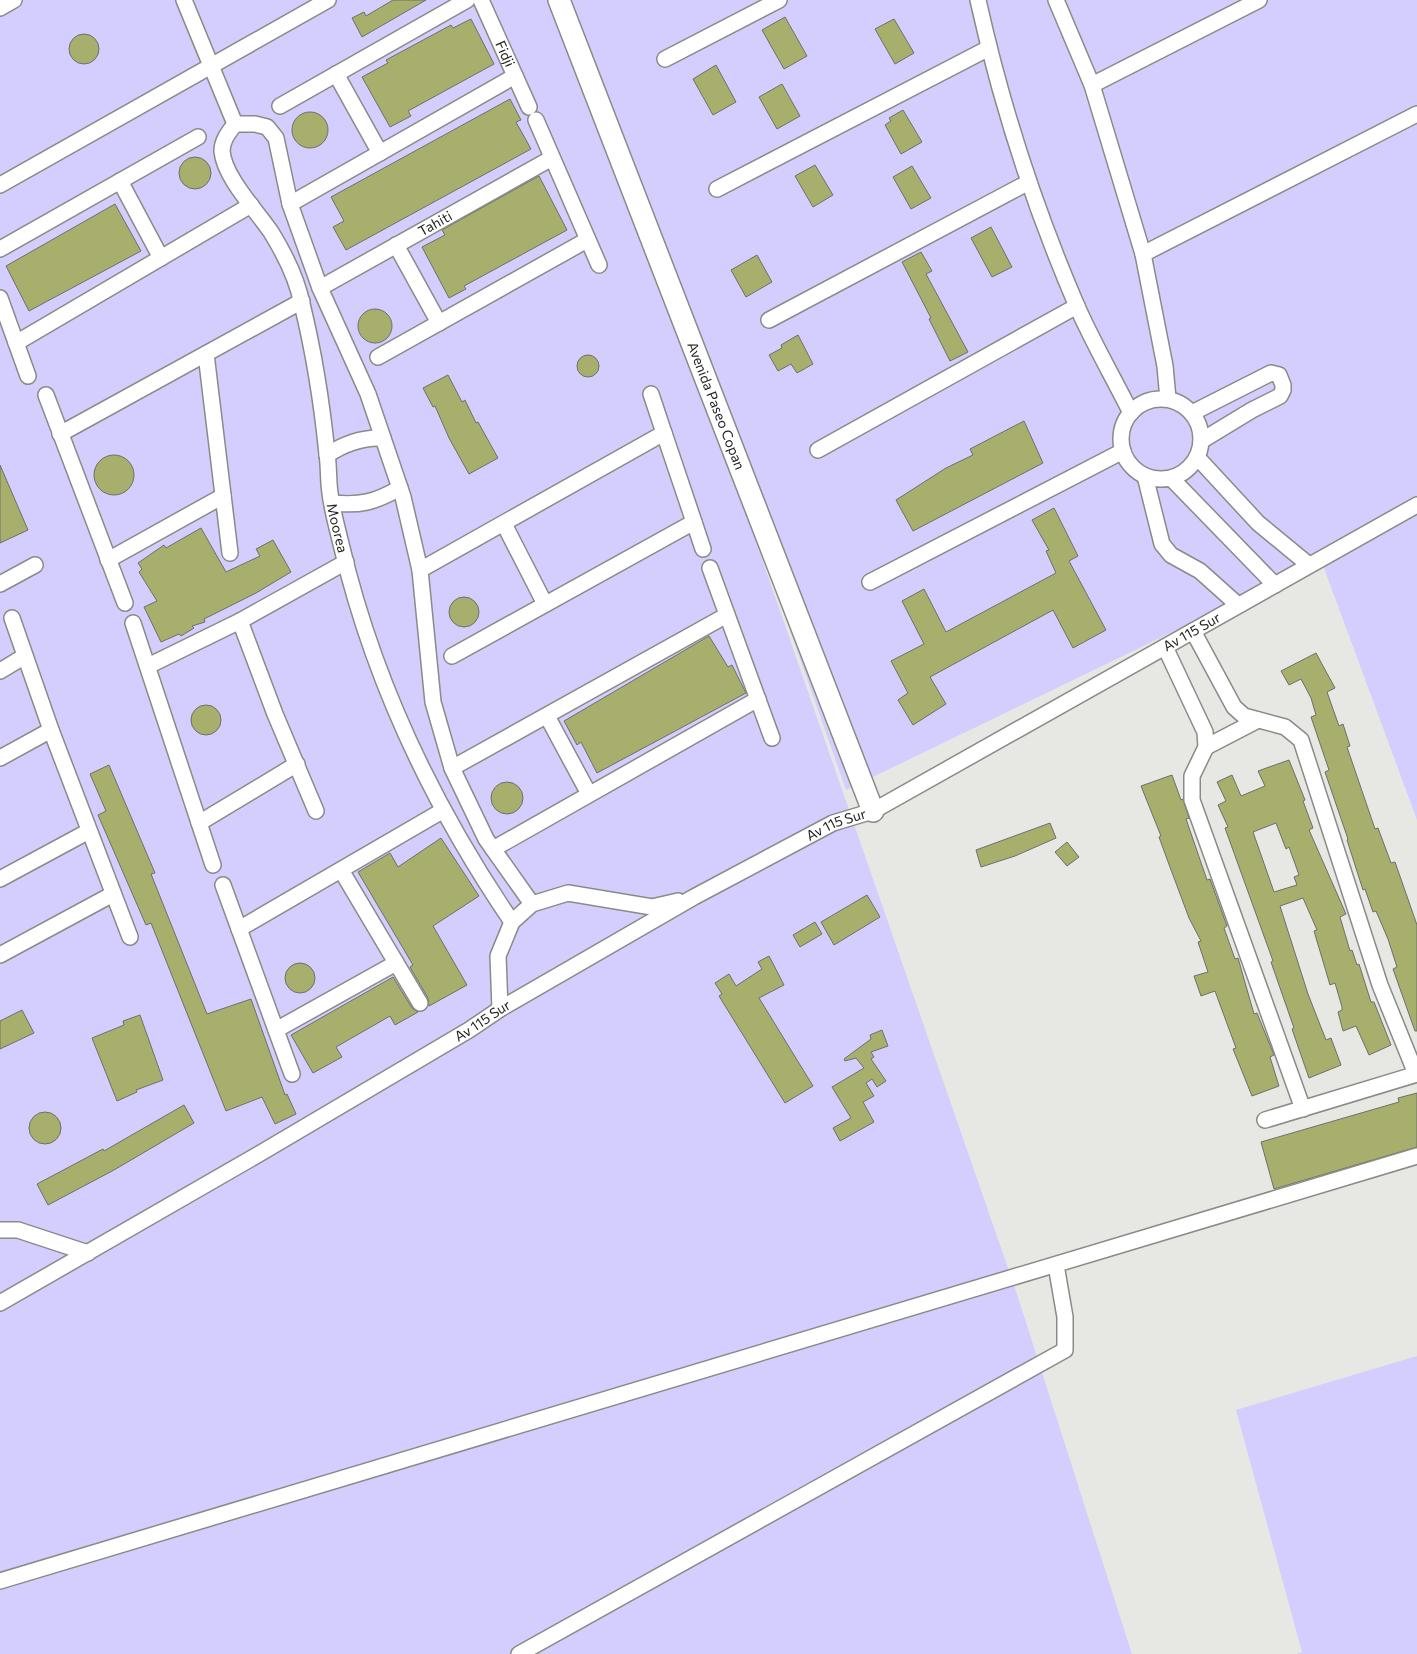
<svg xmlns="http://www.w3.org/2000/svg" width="1417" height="1654" viewBox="0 0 1417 1654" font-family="Commissioner,sans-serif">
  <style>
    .green { fill: #d3cefe }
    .building { fill: #a8af6d; stroke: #6e6f6b; fill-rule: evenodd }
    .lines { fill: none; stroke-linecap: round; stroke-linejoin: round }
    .minor-casing { stroke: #8a8b87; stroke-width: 18 }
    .secondary-casing { stroke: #8a8b87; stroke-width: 24 }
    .minor { stroke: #fff; stroke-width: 15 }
    .secondary { stroke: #fff; stroke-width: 21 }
    .labels { text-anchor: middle; stroke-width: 5; stroke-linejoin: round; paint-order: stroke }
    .street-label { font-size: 14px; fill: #242423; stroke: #f4f5f1 }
  </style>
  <rect width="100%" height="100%" fill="#e7e8e4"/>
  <g class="green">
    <polygon points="0,0 568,0 1016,1291 1132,1654 0,1654"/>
    <polygon points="569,0 1417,0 1417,820 1321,560 846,790"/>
    <polygon points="1417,1356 1417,1654 1296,1654 1302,1652 1236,1410"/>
  </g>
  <g class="building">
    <polygon points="393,0 426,0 362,37 352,18 364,12 366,16"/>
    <polygon points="785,17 807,56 784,69 762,30"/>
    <polygon points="471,19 494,64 408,111 411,116 390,127 362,77 388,63 386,60 451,25 453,28"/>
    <polygon points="894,19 914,53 895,64 875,29"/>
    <circle cx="84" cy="49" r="15"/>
    <polygon points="716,65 736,102 713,115 693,79"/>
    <polygon points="782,84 800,116 777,129 759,97"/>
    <polygon points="510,99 521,120 516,122 531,149 346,250 333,227 344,221 331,197"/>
    <polygon points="903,110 922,142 901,154 885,125 891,121 889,118"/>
    <circle cx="310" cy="130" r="18"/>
    <circle cx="195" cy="173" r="16"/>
    <polygon points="815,165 833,195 813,207 795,176"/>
    <polygon points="912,166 931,198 911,209 893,177"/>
    <polygon points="539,176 567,230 464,286 466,289 449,298 422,247 445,235 442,230"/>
    <polygon points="115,204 141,251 29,311 6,266"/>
    <polygon points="991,227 1012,267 992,277 971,238"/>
    <polygon points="921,252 932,271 926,274 968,352 950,361 929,319 931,318 902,262"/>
    <polygon points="757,255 772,282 746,297 731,270"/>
    <circle cx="375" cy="326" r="17"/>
    <polygon points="798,335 813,364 797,373 791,364 778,371 769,355 782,348 781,345"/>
    <circle cx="588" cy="366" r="11"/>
    <polygon points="448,375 462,402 465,400 476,423 478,422 498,458 469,474 449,438 435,406 433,407 423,388"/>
    <polygon points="1024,421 1043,463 913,531 896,500 946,468 973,455 970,449"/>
    <circle cx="114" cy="475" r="20"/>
    <polygon points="0,465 28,530 0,543"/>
    <polygon points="1054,508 1078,556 1069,561 1106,630 1073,648 1053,610 930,677 946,704 913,725 898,700 908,693 891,661 924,644 902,601 924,589 946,632 1056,573 1046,551 1049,550 1032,520"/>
    <polygon points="201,528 226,572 260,556 256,549 273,540 291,572 256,593 204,619 205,622 192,626 194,628 181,636 179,634 161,642 144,607 157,601 139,572 142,569 138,563 164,545 166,548"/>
    <circle cx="464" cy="612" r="15"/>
    <polygon points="709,636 728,667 732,665 746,693 597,773 581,742 577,745 564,721"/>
    <polygon points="1316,653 1335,688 1327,692 1339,726 1343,724 1350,746 1347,747 1375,829 1378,828 1391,863 1395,862 1417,925 1417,1031 1415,1031 1393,969 1397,967 1388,939 1376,911 1373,912 1365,889 1363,890 1347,840 1348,839 1325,772 1329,770 1311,717 1316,715 1311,698 1301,679 1289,685 1281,671"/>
    <circle cx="206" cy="720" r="15"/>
    <path d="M1289,760L1305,800L1303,801L1313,828L1309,830L1346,914L1340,917L1350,951L1352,950L1357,965L1359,964L1371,1002H1374L1391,1045L1369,1055L1356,1026L1343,1031L1338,1012L1342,1010V1007L1335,983L1330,985L1314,931L1317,930L1303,898L1280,906L1308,994L1326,1040L1331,1038L1341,1065L1309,1078L1292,1029L1294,1028L1271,962L1273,961L1225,828L1228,827L1218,805L1226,801L1217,782L1232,775L1241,796L1265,786L1258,771ZM1276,823L1286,849L1289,847L1299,875L1294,877L1297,885L1274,892L1253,832Z"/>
    <polygon points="109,765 155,873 151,874 207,1014 251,999 285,1095 287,1094 296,1114 275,1124 262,1097 226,1111 151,923 146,925 98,815 106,811 90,774"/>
    <polygon points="1172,775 1181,800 1183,799 1189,818 1186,819 1207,880 1210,879 1227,926 1224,928 1235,959 1238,958 1254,1014 1257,1013 1274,1055 1270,1057 1279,1086 1252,1096 1233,1049 1236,1048 1215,991 1201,996 1194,976 1208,972 1198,942 1201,941 1189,918 1167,859 1159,837 1161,836 1141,786"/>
    <circle cx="507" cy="798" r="16"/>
    <polygon points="1050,823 1056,838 1015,856 981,867 976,850"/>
    <polygon points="441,838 479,896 433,926 467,985 429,1006 428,998 410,967 413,965 358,872 390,853 398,867"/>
    <polygon points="1067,842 1079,857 1067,866 1055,852"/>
    <polygon points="867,895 880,917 834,945 821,922"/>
    <polygon points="815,922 822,934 800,947 793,935"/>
    <polygon points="769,956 784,985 759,998 813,1086 785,1103 719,996 722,994 715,983 729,974 736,986 762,969 758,962"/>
    <circle cx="300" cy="978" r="15"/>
    <polygon points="393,977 412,1008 418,1012 395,1025 390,1016 336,1047 342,1057 313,1073 291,1035"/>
    <polygon points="22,1010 34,1033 0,1049 0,1021"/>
    <polygon points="140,1015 163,1080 136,1090 137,1092 117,1101 92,1038 124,1025 123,1021"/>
    <polygon points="882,1030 888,1046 871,1052 874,1057 871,1059 886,1081 877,1087 872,1079 866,1083 874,1096 863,1102 874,1122 840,1141 833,1128 851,1118 832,1087 864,1068 856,1058 845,1061 844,1059 871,1039 870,1035"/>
    <polygon points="1417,1093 1417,1147 1274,1189 1261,1142 1399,1102 1398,1098"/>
    <polygon points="184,1105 194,1123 114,1170 48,1205 37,1184 103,1149 104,1151"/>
    <circle cx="45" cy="1128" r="16"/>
  </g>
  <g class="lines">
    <defs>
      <g id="minor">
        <polyline points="184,0 235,124"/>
        <path id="s1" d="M481,0L529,107"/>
        <path d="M978,0C1001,104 1034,206 1076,304C1092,341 1113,377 1131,413"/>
        <polyline points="1056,0 1092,85 1143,254 1165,366 1168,399"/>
        <polyline points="0,8 14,0"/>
        <polyline points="665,59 779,0"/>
        <polyline points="336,74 380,153"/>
        <polyline points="1092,85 1259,0"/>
        <polyline points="280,106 467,0"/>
        <polyline points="536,120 599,265"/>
        <path id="s2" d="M235,124C229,132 222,140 222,151C224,177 256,210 271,232C284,253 297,279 302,304C314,353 322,404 327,454C329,467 328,480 330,493C332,510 337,527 341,544C373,680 433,806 512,922"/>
        <polyline points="235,124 255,124 267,127 276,138 290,204 320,288 368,394 403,497 420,570 433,702 452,768 486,839 532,904"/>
        <polyline points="120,181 161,258"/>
        <polyline points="0,185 328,0"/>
        <polyline points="717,189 989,48"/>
        <polyline points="290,204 515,76"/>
        <polyline points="396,245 439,323"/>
        <polyline points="0,249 198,137"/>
        <polyline points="1143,254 1417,114"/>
        <path id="s3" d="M320,288L552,158"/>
        <polyline points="0,298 28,376"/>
        <polyline points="769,320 1029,182"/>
        <polyline points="16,343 251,205"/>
        <polyline points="206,354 230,553"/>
        <polyline points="378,357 587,240"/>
        <polyline points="46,395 125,603"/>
        <circle cx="1161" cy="439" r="40"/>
        <polyline points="1192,413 1271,373 1279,375 1283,385 1283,390 1280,396 1252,410 1201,441"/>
        <polyline points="664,433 694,522"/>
        <polyline points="60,434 302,301"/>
        <polyline points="818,450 1077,306"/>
        <path d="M327,455C345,443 362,437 383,438"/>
        <polyline points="1197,457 1258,523 1309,565"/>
        <polyline points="1145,476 1162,544 1171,555 1200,571 1238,605"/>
        <polyline points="1171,478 1275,585"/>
        <path d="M332,503C361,506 375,502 400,488"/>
        <polyline points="504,524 545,604"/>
        <polyline points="108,560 223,496"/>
        <polyline points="710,568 772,738"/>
        <polyline points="420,570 664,433 651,394"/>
        <polyline points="870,582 1123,451"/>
        <polyline points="0,584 35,565"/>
        <polyline points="12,618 51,730 130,937"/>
        <polyline points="240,621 275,714 316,811"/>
        <polyline points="133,623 213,865"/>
        <polyline points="1193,631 1234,707 1244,716 1285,727 1301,740 1380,985 1416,1074"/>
        <polyline points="1165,647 1205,732 1206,747 1192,776 1192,800 1303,1109"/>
        <polyline points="452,656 694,522 703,549"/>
        <polyline points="148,666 240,621 346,562"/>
        <polyline points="0,671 25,656"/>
        <polyline points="547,716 589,794"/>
        <polyline points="1206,747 1258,720"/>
        <polyline points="0,758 51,730"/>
        <polyline points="452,768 727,615"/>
        <polyline points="199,823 297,764"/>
        <polyline points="493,849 758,699"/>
        <polyline points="341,870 420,1003"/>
        <polyline points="0,879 89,831"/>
        <polyline points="223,885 292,1074"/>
        <polyline points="239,929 442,811"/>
        <polyline points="0,955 113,894"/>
        <polyline points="500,1009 498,956 512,922 532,904 568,893 652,907 678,901"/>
        <polyline points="276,1030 396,963"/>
        <polyline points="1265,1120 1417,1074"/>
        <polyline points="0,1230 18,1230 88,1253"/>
        <path id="s4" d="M0,1303L259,1154L469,1030L500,1009L694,897L833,823L873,811L1417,505"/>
        <polyline points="0,1581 1417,1156"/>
        <polyline points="519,1654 1065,1350 1065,1317 1056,1265"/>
      </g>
      <g id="secondary">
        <path id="s5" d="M559,0L873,811"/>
      </g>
    </defs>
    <use href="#minor" class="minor-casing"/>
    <use href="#secondary" class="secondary-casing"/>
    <use href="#minor" class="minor"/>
    <use href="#secondary" class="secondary"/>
  </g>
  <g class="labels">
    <g class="street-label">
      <text dy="5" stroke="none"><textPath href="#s1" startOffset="59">Fidji</textPath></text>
      <text dy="5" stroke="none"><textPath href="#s3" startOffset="132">Tahiti</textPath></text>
      <text dy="5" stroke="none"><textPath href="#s5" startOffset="435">Avenida Paseo Copan</textPath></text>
      <text dy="5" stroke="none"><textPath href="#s2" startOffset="432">Moorea</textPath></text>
      <text dy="5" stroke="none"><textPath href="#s4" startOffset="1369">Av 115 Sur</textPath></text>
      <text dy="5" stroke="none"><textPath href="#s4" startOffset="964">Av 115 Sur</textPath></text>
      <text dy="5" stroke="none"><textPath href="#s4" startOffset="559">Av 115 Sur</textPath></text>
    </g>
  </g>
</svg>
